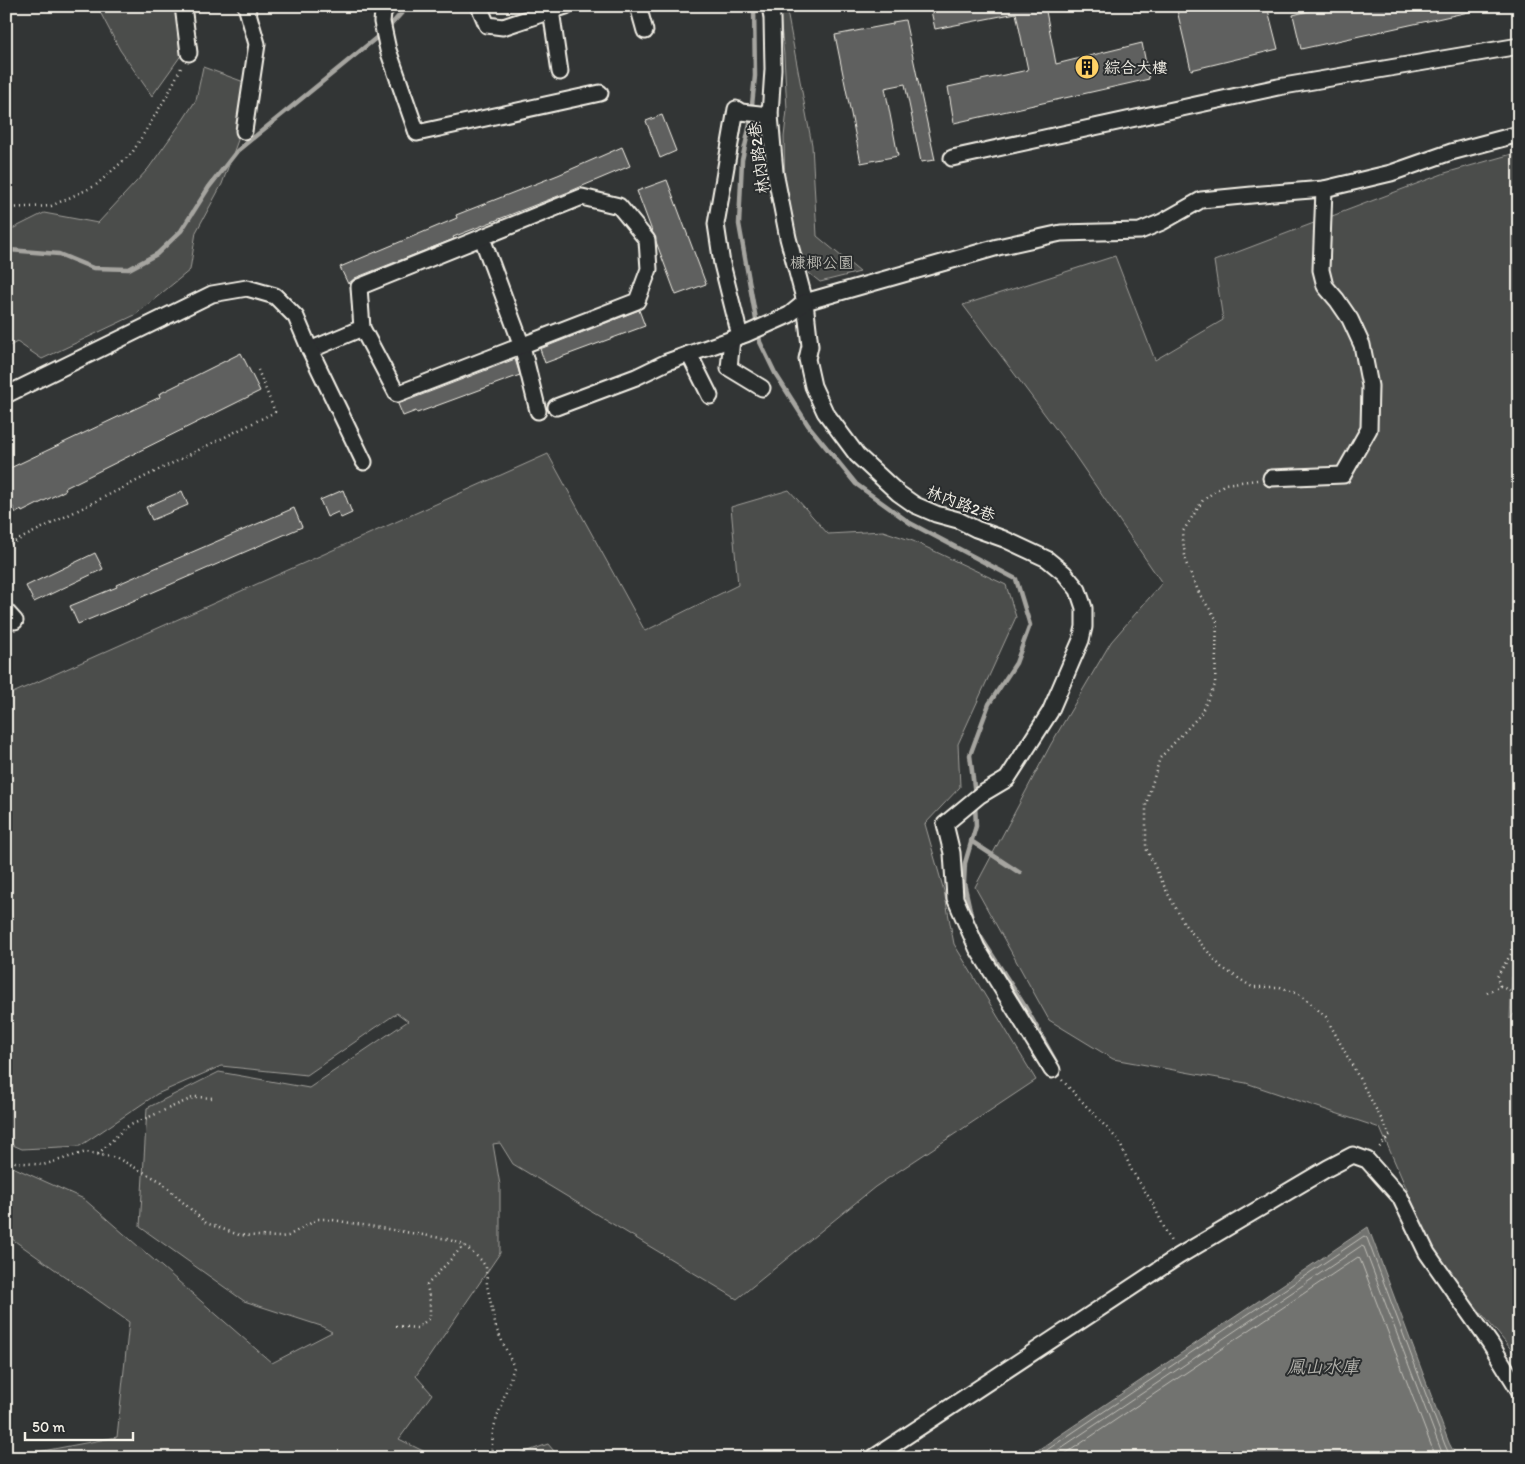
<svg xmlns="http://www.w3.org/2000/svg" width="1525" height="1464" viewBox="0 0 1525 1464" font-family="Itim,'LXGW WenKai TC',sans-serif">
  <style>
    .green { fill: #4b4d4c; stroke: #a09f9a }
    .water { fill: #727370; stroke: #a6a5a0 }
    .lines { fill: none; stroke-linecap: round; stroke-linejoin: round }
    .shore { stroke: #c0bfb8; stroke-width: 1 }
    .stream { stroke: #a6a5a0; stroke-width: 4.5 }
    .building { fill: #5f605f; stroke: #f4f1e8 }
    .minor-casing { stroke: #f4f1e8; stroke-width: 19 }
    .path { stroke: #f4f1e8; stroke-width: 2.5; stroke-dasharray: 1 4; stroke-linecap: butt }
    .minor { stroke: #2a2d2e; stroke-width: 15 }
    .labels { text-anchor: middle; stroke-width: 4; stroke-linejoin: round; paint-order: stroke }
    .poi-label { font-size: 16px; fill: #f4f1e8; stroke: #2a2d2e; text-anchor: start }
    .street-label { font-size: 16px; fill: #f4f1e8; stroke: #2a2d2e }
    .park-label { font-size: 16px; fill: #b9b8b1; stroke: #2a2d2e }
    .water-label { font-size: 18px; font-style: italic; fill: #b3b2ac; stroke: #2a2d2e }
  </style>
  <rect width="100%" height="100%" fill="#323535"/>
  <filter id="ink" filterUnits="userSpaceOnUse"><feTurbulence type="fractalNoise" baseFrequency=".02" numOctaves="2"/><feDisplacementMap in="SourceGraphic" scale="10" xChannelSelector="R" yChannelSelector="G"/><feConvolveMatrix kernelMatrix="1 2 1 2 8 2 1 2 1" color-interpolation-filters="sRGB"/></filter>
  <g filter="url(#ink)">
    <g class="green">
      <polygon points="101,6 176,6 182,54 152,96 120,50 100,12"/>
      <polygon points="779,6 786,6 812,145 817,236 860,272 820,282 804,269 785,199 784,137 787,110 784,55"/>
      <polygon points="203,67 244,82 238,140 222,184 196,232 190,270 135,315 42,359 17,342 6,348 6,232 44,213 98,223 148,169 183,120 196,100"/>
      <polygon points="1519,152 1519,978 1512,977 1510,1019 1519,1008 1519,1359 1437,1259 1380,1128 1246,1083 1113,1059 1049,1020 975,887 1051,744 1111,642 1162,583 1067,444 963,305 1115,256 1155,360 1223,320 1214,261 1445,173"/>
      <polygon points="548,454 645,631 738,585 731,507 789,490 828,534 883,531 913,541 1006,585 1016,617 958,744 960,787 925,824 944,891 954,944 1036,1080 875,1187 737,1299 513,1164 500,1143 493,1144 500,1185 500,1253 416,1376 432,1394 399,1439 437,1458 23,1458 27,1454 117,1437 129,1322 12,1239 6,1237 6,1164 84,1199 272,1363 332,1332 321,1326 244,1301 140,1227 147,1108 219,1072 309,1088 408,1021 397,1013 307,1075 221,1066 157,1094 80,1146 22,1149 6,1142 6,696"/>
      <polygon points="548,1444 560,1458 520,1458 520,1454"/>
    </g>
    <polygon class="water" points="1368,1227 1449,1443 1457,1458 1026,1458"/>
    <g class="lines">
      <g class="shore">
        <polyline points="1035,1458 1364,1236 1367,1238 1445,1445 1451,1458"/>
        <polyline points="1046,1458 1361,1246 1364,1247 1444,1458"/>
        <polyline points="1059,1458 1358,1257 1360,1259 1436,1458"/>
      </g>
      <g class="stream">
        <polyline points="754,6 755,76 750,124 742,160 739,224 760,342 775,373 808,425 856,484 910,523 1016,579 1030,625 1016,663 989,704 970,755 975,794"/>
        <polyline points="387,29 408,6"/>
        <polyline points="6,252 9,250 59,254 93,268 129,269 157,254 181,231 209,187 237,151 381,34"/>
        <polyline points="971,841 1020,873"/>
        <polyline points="972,919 964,883 965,863 976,826 975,804"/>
        <polyline points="975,928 1026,1008 1056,1062"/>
      </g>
    </g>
    <g class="building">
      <polygon points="930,6 1045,6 1056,64 1142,43 1149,79 954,123 948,87 1028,70 1016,13 935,29"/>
      <polygon points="1176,6 1267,6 1278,49 1191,70"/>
      <polygon points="1328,6 1473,6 1473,11 1301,49 1293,15"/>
      <polygon points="905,20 935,160 921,162 905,84 885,88 898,156 861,163 835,35 893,24 893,22"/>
      <polygon points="662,115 676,151 660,158 646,121"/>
      <polygon points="622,147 630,166 566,193 453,237 454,239 355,278 348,284 340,267 457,218 456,215 558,175"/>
      <polygon points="667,180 706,284 676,295 637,191"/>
      <polygon points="639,310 645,326 545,363 540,349"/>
      <polygon points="241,353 260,391 65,488 66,490 22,512 21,510 16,513 6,494 6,470 160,397 159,394"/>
      <polygon points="515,359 520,375 417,413 416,411 403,416 398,404"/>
      <polygon points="343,490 352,513 341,518 338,512 327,517 320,500"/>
      <polygon points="182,491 188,505 152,520 146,507"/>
      <polygon points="294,508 302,527 119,607 78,624 70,606 117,587 116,585"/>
      <polygon points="95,553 103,569 34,602 26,586"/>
    </g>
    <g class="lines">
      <defs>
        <g id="minor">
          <polyline points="183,6 189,53"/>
          <polyline points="388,6 383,12 382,22 388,50 417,133 600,93"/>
          <polyline points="479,6 487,25 503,27 566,6"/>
          <polyline points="638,6 645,31"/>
          <polyline points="770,6 772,18 773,69 770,115 775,172 788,238 805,302 998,247 1061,233 1140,231 1162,222 1201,200 1262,194 1324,189 1391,173 1451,152 1519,134"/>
          <polyline points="551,10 560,72"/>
          <polyline points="244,131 257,44 246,6"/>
          <polyline points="952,158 1278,87 1519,46"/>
          <polyline points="482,238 522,346 538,411"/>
          <polyline points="805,302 810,346 807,359 813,386 825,412 857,455 898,493 915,505 936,514 958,520 976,529 1004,539 1047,559 1064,573 1078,590 1084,608 1084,627 1081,640 1050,712 1007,779 980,795 945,824 952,853 955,898 977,948 1052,1070"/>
          <polyline points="740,336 722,264 716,224 736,109 741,112 770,115"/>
          <polyline points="732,339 729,368 762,388"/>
          <polyline points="310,350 362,328 397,394 637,301 649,269 647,240 619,206 582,197 359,287 362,328"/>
          <polyline points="689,354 710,396"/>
          <polyline points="6,395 212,294 247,288 275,296 296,317 310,350 364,462"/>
          <polyline points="556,407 636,377 667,362 746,334 789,315 805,302"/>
          <polyline points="1271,478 1343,475 1369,429 1370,386 1362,345 1350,319 1337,300 1325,286 1321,270 1324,189"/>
          <polyline points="6,611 15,621"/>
          <polyline points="873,1458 1179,1256 1328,1168 1353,1155 1367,1160 1400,1197 1427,1253 1490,1343 1519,1390"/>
        </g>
      </defs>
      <use href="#minor" class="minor-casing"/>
      <g class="path">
        <polyline points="6,208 51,206 95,186 132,153 168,94 182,66"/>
        <polyline points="1257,480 1225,484 1203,500 1182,533 1186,563 1200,595 1217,620 1215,685 1200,715 1160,758 1146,804 1146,848 1167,892 1185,925 1221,967 1252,987 1280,987 1301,995 1326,1017 1390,1135 1377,1150"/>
        <polyline points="6,546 275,412 258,370"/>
        <polyline points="1500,986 1512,992 1519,993"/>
        <polyline points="1487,993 1500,986 1497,977 1511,954 1519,947"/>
        <polyline points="1062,1080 1119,1141 1131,1169 1153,1204 1172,1244"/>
        <polyline points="98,1154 126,1127 195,1097 214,1098"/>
        <polyline points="6,1157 15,1162 43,1165 86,1152 117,1158 162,1182 177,1197 206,1223 239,1235 280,1237 288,1236 318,1219 327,1219 447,1239 464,1245 481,1260 486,1267 487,1285 496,1328 514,1367 493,1430 491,1458"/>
        <polyline points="396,1326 417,1328 430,1318 430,1302 427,1285 464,1245"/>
      </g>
      <use href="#minor" class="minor"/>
    </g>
  </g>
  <defs>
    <symbol id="building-disc" viewBox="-11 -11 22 22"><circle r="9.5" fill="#ffd166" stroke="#2a2d2e"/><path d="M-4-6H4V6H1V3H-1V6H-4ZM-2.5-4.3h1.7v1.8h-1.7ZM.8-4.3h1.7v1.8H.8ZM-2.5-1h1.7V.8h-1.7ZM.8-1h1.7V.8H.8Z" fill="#111"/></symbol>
  </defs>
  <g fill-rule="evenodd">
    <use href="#building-disc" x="1073" y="53" width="28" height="28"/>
  </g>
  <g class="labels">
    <g class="poi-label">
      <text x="1104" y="73">綜合大樓</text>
    </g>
    <g class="street-label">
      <text transform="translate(758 158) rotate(-97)" y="6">林內路2巷</text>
      <text transform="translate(961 503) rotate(21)" y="6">林內路2巷</text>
    </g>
    <g class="park-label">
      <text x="822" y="268">槺榔公園</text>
    </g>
    <g class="water-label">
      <text x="1323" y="1373">鳳山水庫</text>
    </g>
  </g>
  <rect width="1525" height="1464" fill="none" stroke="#2a2d2e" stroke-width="25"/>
  <rect x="12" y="12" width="1500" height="1439" fill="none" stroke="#f4f1e8" stroke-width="2" filter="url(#ink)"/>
  <path d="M25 1432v8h108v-8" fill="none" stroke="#f4f1e8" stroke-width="2.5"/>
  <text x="32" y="1432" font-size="15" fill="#f4f1e8" stroke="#2a2d2e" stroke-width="4" paint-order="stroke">50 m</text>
</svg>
